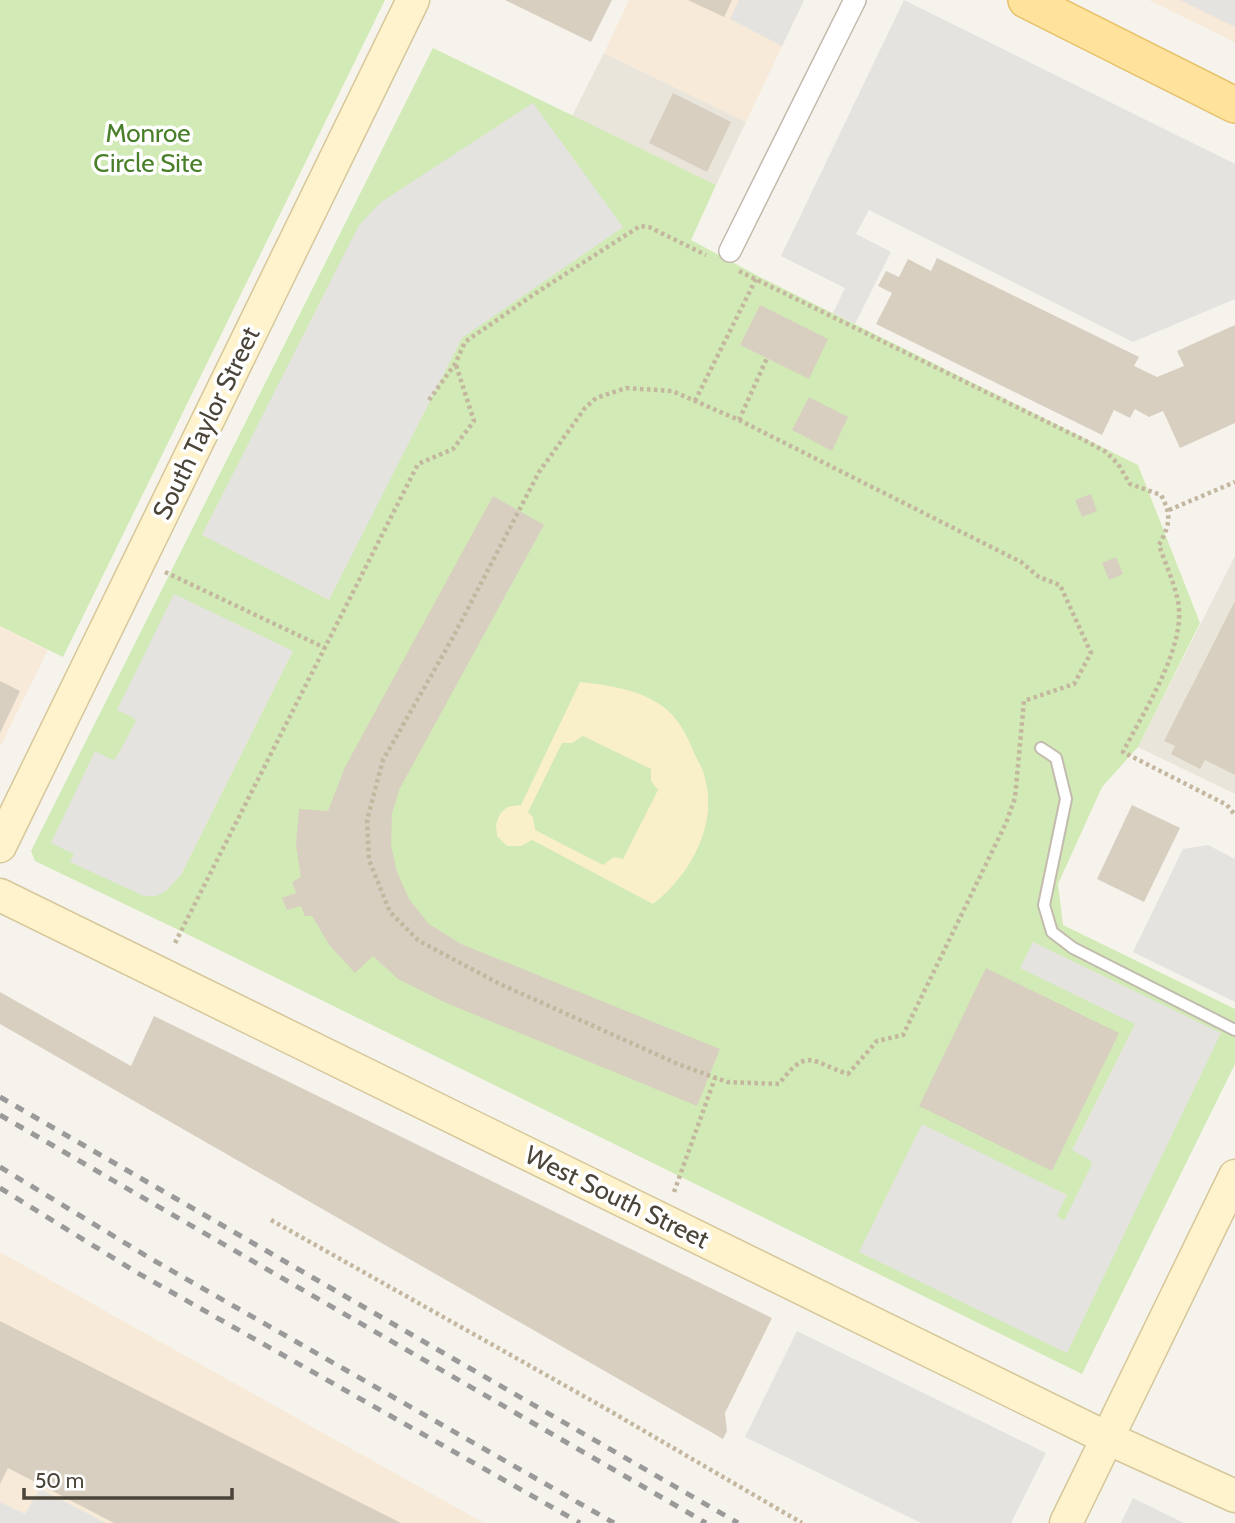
<svg xmlns="http://www.w3.org/2000/svg" width="1235" height="1523" viewBox="0 0 1235 1523" font-family="Cabin,sans-serif">
  <style>
    .residential { fill: #eae5da }
    .commercial { fill: #f7ead8 }
    .green { fill: #d2eab5 }
    .sand { fill: #f9efc9; fill-rule: evenodd }
    .parking { fill: #e5e3e0 }
    .building { fill: #d8cfc1 }
    .lines { fill: none; stroke-linecap: round; stroke-linejoin: round }
    .lane-casing { stroke: #c2bbae; stroke-width: 14 }
    .street-casing { stroke: #c2bbae; stroke-width: 24 }
    .secondary-casing { stroke: #d6c79b; stroke-width: 35 }
    .primary-casing { stroke: #e6c16a; stroke-width: 38 }
    .path { stroke: #c4b79f; stroke-width: 4.5; stroke-dasharray: 3.5 3.5; stroke-linecap: butt }
    .lane { stroke: #fff; stroke-width: 10 }
    .street { stroke: #fff; stroke-width: 21 }
    .secondary { stroke: #fff3cd; stroke-width: 32 }
    .primary { stroke: #ffe39c; stroke-width: 35 }
    .rail { stroke: #9a9a9a; stroke-width: 5; stroke-dasharray: 9 9; stroke-linecap: butt }
    .labels { text-anchor: middle; stroke-width: 7; stroke-linejoin: round; paint-order: stroke }
    .park-label { font-size: 26px; fill: #4a7f2a; stroke: #fff }
    .street-label { font-size: 26px; fill: #4b4439; stroke: #fff }
  </style>
  <rect width="100%" height="100%" fill="#f6f3ec"/>
  <g class="residential">
    <polygon points="604,53 746,122 716,185 572,116"/>
    <polygon points="1235,556 1235,794 1138,747"/>
  </g>
  <g class="commercial">
    <polygon points="629,0 804,0 746,122 604,53"/>
    <polygon points="1149,0 1235,0 1235,42 1234,42"/>
    <polygon points="0,626 48,650 0,747"/>
    <polygon points="0,1252 484,1523 0,1523"/>
  </g>
  <g class="green">
    <polygon points="0,0 385,0 63,657 0,626"/>
    <polygon points="433,48 716,185 691,240 760,277 1138,465 1200,623 1138,747 1102,787 1058,884 1063,925 1235,1009 1235,1064 1082,1374 191,936 35,861 31,851"/>
  </g>
  <path class="sand" d="M580,682C608,685 637,689 661,705C678,717 687,735 694,753C698,761 703,769 705,778C718,826 690,875 653,904L532,840L521,846H507L497,836L496,824L500,814L507,807L521,805ZM583,736L651,769V781L658,790L623,859L614,857L603,865L535,830L533,817L528,812L562,743H572Z"/>
  <g class="parking">
    <polygon points="739,0 804,0 782,46 730,19"/>
    <polygon points="904,0 1235,164 1235,299 1133,342 869,210 856,234 891,252 855,324 833,313 845,288 781,256"/>
    <polygon points="1180,0 1235,0 1235,27"/>
    <polygon points="533,103 623,227 462,338 329,600 202,535 359,225 381,202"/>
    <polygon points="174,594 293,651 181,875 166,891 156,896 144,896 70,862 74,854 51,843 95,751 113,760 116,758 136,721 134,718 117,710"/>
    <polygon points="1208,845 1235,859 1235,1002 1133,952 1183,849"/>
    <polygon points="1033,942 1221,1033 1067,1353 859,1252 922,1124 1067,1195 1057,1215 1062,1220 1065,1219 1092,1164 1090,1160 1072,1150 1135,1024 1020,968"/>
    <polygon points="797,1331 1046,1453 1011,1523 921,1523 745,1437"/>
    <polygon points="40,1489 106,1523 0,1523 0,1502 25,1514"/>
    <polygon points="1133,1498 1184,1523 1121,1523"/>
  </g>
  <g class="building">
    <polygon points="505,0 612,0 591,42"/>
    <polygon points="688,0 732,0 724,17"/>
    <polygon points="673,93 731,122 707,172 649,143"/>
    <polygon points="937,258 1139,357 1134,366 1157,377 1184,366 1177,351 1235,325 1235,423 1180,448 1163,411 1149,417 1135,409 1130,418 1114,410 1102,435 876,324 892,293 878,286 886,271 899,277 908,259 931,271"/>
    <polygon points="760,305 828,339 809,379 740,345"/>
    <polygon points="809,397 848,417 832,451 792,430"/>
    <polygon points="1091,494 1097,511 1082,517 1075,500"/>
    <polygon points="493,496 544,525 400,788 392,813 391,845 397,872 409,899 429,924 461,944 720,1049 697,1106 444,1002 398,979 373,956 355,973 330,946 312,916 305,916 301,906 287,910 282,898 296,893 292,882 301,877 296,845 299,809 328,811 345,767"/>
    <polygon points="1116,557 1123,574 1109,580 1102,563"/>
    <polygon points="1235,601 1235,775 1205,760 1200,769 1171,754 1175,746 1164,741"/>
    <polygon points="0,681 20,691 0,733"/>
    <polygon points="1132,805 1180,828 1144,902 1097,879"/>
    <polygon points="986,968 1119,1033 1052,1171 919,1106"/>
    <polygon points="0,992 131,1066 154,1016 772,1318 725,1413 727,1431 723,1439 0,1024"/>
    <polygon points="0,1321 401,1523 114,1523 8,1468 0,1484"/>
  </g>
  <g class="lines">
    <defs>
      <polyline id="lane" points="1041,748 1056,758 1066,799 1044,905 1052,932 1073,948 1235,1030"/>
      <polyline id="street" points="730,251 855,0"/>
      <g id="secondary">
        <polyline points="0,846 413,0"/>
        <polyline points="0,895 1107,1438 1235,1496"/>
        <polyline points="1066,1523 1235,1176"/>
      </g>
      <polyline id="primary" points="1026,0 1235,105"/>
    </defs>
    <use href="#lane" class="lane-casing"/>
    <use href="#street" class="street-casing"/>
    <use href="#secondary" class="secondary-casing"/>
    <use href="#primary" class="primary-casing"/>
    <g class="path">
      <path d="M739,271L1086,441L1106,452L1118,464L1130,484L1161,495C1172,515 1170,525 1159,545C1165,563 1174,582 1178,601C1187,647 1143,712 1123,752L1227,805L1235,815"/>
      <path d="M626,388L672,391L739,420L1021,562L1039,577L1060,585L1091,653L1074,684L1024,701L1015,798L1006,823L903,1035L877,1041L848,1074C811,1062 808,1046 779,1084L727,1082L678,1064L500,984L419,941L390,912L369,860L367,820L383,760L452,639L539,472L585,408L596,398Z"/>
      <polyline points="429,400 455,364 465,342 536,293 640,226 649,227 706,255"/>
      <polyline points="695,401 756,279"/>
      <polyline points="739,420 767,358"/>
      <polyline points="1169,510 1235,482"/>
      <polyline points="165,572 325,648"/>
      <polyline points="175,943 418,464 453,449 474,421 456,365"/>
      <polyline points="674,1192 715,1078"/>
      <polyline points="271,1220 603,1407 802,1523"/>
    </g>
    <use href="#lane" class="lane"/>
    <use href="#street" class="street"/>
    <use href="#secondary" class="secondary"/>
    <use href="#primary" class="primary"/>
    <g class="rail">
      <polyline points="0,1097 738,1523"/>
      <polyline points="0,1115 706,1523"/>
      <polyline points="0,1167 153,1260 614,1523"/>
      <polyline points="0,1188 136,1272 580,1523"/>
    </g>
  </g>
  <g class="labels">
    <g class="park-label">
      <text x="148" y="142">Monroe<tspan x="148" dy="30">Circle Site</tspan></text>
    </g>
    <g class="street-label">
      <text transform="translate(206 423) rotate(-64)" y="9">South Taylor Street</text>
      <text transform="translate(617 1197) rotate(26)" y="9">West South Street</text>
    </g>
  </g>
  <path d="M24 1488v10h208v-10" fill="none" stroke="#4b4439" stroke-width="3.5"/>
  <text x="35" y="1488" font-size="21" fill="#4b4439" stroke="#ffffff" stroke-width="5" paint-order="stroke">50 m</text>
</svg>
